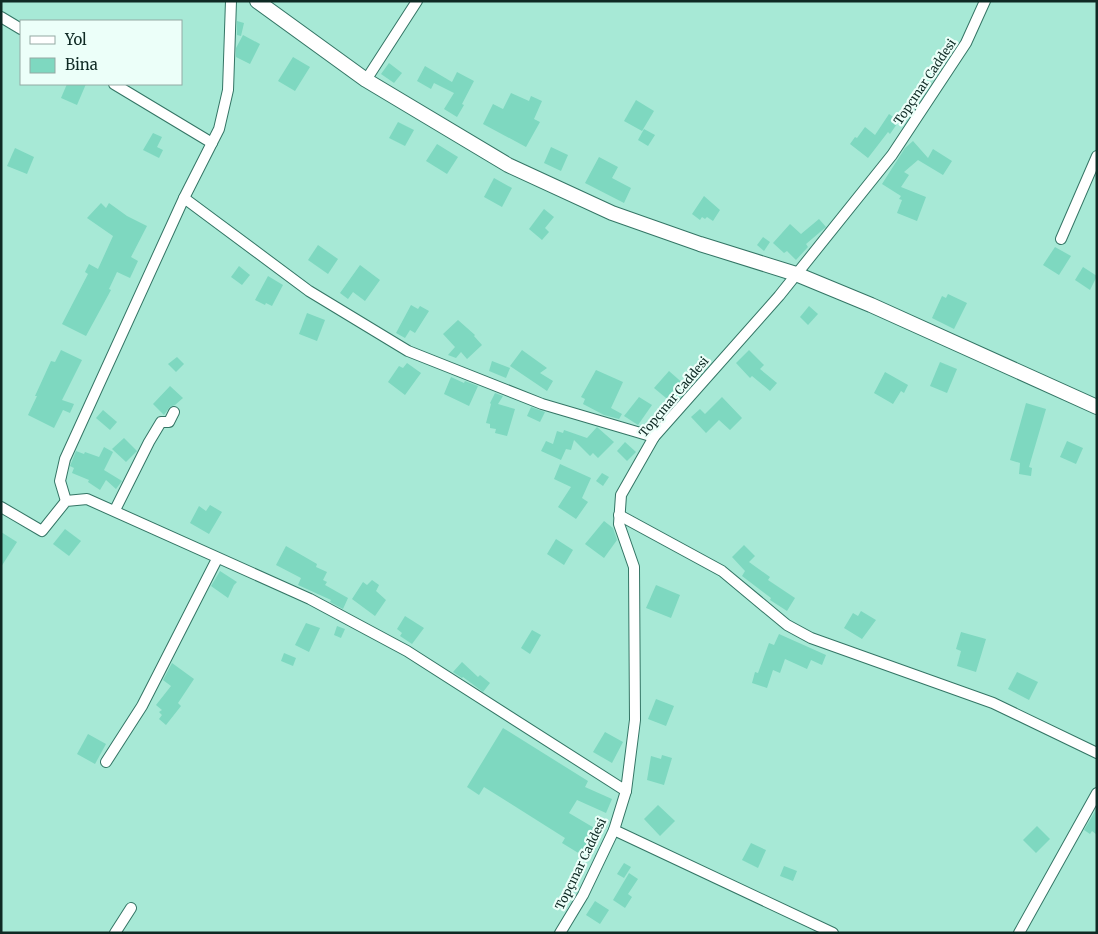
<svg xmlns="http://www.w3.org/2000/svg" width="1098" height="934" viewBox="0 0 1098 934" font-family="Merriweather,serif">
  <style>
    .building { fill: #7ed8c0 }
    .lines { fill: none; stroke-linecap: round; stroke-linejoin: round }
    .minor-casing { stroke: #347565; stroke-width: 12 }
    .tertiary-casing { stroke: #347565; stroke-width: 16 }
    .minor { stroke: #fff; stroke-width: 10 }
    .tertiary { stroke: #fff; stroke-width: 14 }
    .labels { text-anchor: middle; stroke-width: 4.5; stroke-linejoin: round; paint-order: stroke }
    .street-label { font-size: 12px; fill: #0f2a24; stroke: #ecfff9 }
  </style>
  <rect width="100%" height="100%" fill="#a7e9d6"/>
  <g class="building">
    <polygon points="237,21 244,23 241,36 237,35"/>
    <polygon points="243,35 260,44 250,64 236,57 236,48"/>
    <polygon points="293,57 310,67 295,91 278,81"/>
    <polygon points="389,63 402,73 394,83 381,74"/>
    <polygon points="425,66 452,82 457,72 474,81 462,104 464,105 457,117 444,109 454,93 434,83 431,89 417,81"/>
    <polygon points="67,84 86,84 77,105 61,98"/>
    <polygon points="511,93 529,101 531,96 542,101 534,119 540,122 526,147 483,124 493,104 503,109"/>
    <polygon points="636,100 654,111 642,131 624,121"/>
    <polygon points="889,114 899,121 890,134 888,132 868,158 850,144 855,137 857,138 865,127 875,135"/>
    <polygon points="398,122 414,130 405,146 389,138"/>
    <polygon points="644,129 655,135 648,146 638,140"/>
    <polygon points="153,133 162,137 157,147 163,150 159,158 143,150"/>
    <polygon points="913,141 928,158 933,149 952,161 943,175 918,160 904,172 909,175 901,187 926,197 917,221 897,213 902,200 899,199 901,196 882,184 905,148"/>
    <polygon points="437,144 458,157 447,174 426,161"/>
    <polygon points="551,147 568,155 561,171 544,163"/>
    <polygon points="15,148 34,157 27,174 7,166"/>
    <polygon points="599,157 618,167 612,178 631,188 624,203 585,183"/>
    <polygon points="494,178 512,188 502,207 484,197"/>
    <polygon points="704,196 720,210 713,221 707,217 705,219 702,217 700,220 692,214"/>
    <polygon points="101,203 106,208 109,203 127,216 147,226 131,257 138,261 130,278 117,272 109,289 111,290 86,336 62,324 88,274 85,272 89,264 98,269 113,236 87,218"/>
    <polygon points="544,209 554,217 545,228 549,232 542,240 529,229"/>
    <polygon points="819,219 826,227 806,244 808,247 796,260 787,251 784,253 773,243 790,224 801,234"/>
    <polygon points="763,237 770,242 764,251 757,245"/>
    <polygon points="318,245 338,259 328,274 308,260"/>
    <polygon points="1055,247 1071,256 1059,275 1043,265"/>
    <polygon points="360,265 380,280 365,301 353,292 348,299 340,293"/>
    <polygon points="239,266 250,275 242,285 231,277"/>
    <polygon points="1083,267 1097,276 1090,290 1075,280"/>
    <polygon points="268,276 283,285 272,306 266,303 265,305 255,300"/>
    <polygon points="948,294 967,303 954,329 932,318 942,296 946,298"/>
    <polygon points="411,305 418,309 420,306 429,311 415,333 410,330 405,338 396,333"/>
    <polygon points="809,306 818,314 808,325 800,317"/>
    <polygon points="307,313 325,320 317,341 299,334"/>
    <polygon points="458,320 475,335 474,336 482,345 467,359 461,352 456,358 448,355 455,347 443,334"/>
    <polygon points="61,350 82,360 62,400 74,404 70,413 63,410 54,428 28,415 37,396 35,396 51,361 55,362"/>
    <polygon points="522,350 547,368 540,373 553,381 547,391 510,366"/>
    <polygon points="749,350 764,365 760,369 777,383 770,391 752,376 750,378 736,363"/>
    <polygon points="177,357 184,364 176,372 168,364"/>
    <polygon points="492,361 510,368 506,378 489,371"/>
    <polygon points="940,362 957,369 947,393 930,386"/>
    <polygon points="407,363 421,373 405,395 388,382 399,366 403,368"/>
    <polygon points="596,370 623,382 611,408 622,414 619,419 604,415 583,404 585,399 581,397"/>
    <polygon points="669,371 686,386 672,403 654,388"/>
    <polygon points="885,372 908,385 904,393 901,391 893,404 874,393"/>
    <polygon points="451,377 464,383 465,381 478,386 469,406 444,394"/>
    <polygon points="170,386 183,398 175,405 170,407 164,415 153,404"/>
    <polygon points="495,393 503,396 498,404 515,409 507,436 495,433 496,429 490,428 490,424 486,423 491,404 490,403"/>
    <polygon points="639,397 652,405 638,425 624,416"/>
    <polygon points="722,397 742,418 730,430 719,420 706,433 691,417 700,409 705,414"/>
    <polygon points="1026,403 1046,409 1029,467 1032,468 1031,476 1019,474 1020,463 1010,460"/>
    <polygon points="531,407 545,412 540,422 527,416"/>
    <polygon points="103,410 117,422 110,430 96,418"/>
    <polygon points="597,427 614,442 598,458 593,453 590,456 574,440 571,450 566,449 561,460 541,451 546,441 553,444 557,431 563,433 564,430 587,438"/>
    <polygon points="124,438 137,451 126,462 112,449"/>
    <polygon points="1067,441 1083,448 1076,464 1060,457"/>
    <polygon points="625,442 636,452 627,461 617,451"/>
    <polygon points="104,447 113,452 104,470 122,481 116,489 106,480 100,490 88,482 89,480 72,473 74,468 70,466 76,451 84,454 85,452 99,457"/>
    <polygon points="560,464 591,478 582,498 588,502 576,519 558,507 571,487 554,479"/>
    <polygon points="602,473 609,477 603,486 596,481"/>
    <polygon points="210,505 222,512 209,534 190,523 199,506 206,511"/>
    <polygon points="604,521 613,528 617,540 604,558 585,544"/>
    <polygon points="65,529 81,541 69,556 53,544"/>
    <polygon points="1,532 17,542 1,567"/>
    <polygon points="556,539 573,550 564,565 547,554"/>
    <polygon points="744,545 755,556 749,562 770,577 768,580 795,598 787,611 770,600 771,598 742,576 745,571 732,557"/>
    <polygon points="286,546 317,564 316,567 327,572 323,580 327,582 325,585 348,598 343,609 330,602 331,600 298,585 301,578 276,565"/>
    <polygon points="220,571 237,582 234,585 228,598 211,586"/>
    <polygon points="372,580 379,585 376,591 386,600 375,616 352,599 363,582 367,585"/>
    <polygon points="656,585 680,595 671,618 646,608"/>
    <polygon points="861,611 876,620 862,639 844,628 853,613 858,616"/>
    <polygon points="405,616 424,628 412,644 400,636 402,633 397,629"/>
    <polygon points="306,623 320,628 309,652 295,645"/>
    <polygon points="337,626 345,629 341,638 334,635"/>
    <polygon points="532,630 541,635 530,654 521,648"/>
    <polygon points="961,632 986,639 976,672 957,666 961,651 956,649"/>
    <polygon points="779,634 826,655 822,665 811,660 807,669 785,659 780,673 773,670 767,688 752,683 755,672 758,673 769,643 774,645"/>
    <polygon points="284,653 296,658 293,666 281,661"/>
    <polygon points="462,662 478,677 480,675 490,683 483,692 463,677 462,678 453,672"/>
    <polygon points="172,663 194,679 178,703 181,706 166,725 159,719 162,715 159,712 162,710 156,705 171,686 163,680"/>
    <polygon points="1017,672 1038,682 1029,700 1008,689"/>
    <polygon points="656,699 674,706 666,726 648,719"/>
    <polygon points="503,728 588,781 585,787 612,799 606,813 577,800 569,813 596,829 580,854 562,843 565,838 484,787 479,795 467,787"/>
    <polygon points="605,732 623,742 612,763 593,752"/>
    <polygon points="88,734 106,744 95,764 77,754"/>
    <polygon points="662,755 672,758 664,785 647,780 651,756 661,759"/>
    <polygon points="658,805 675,821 660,836 644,819"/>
    <polygon points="1097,808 1097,835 1092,831 1090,834 1084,830"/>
    <polygon points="1037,826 1050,839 1036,853 1023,840"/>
    <polygon points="751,843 766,850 758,868 742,860"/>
    <polygon points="624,863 631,867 624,878 617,874"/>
    <polygon points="784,866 797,871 793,881 780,876"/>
    <polygon points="629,873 638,879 628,894 632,897 625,908 613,900"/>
    <polygon points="595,901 609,910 600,924 586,915"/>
  </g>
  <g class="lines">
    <defs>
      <g id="minor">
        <polyline points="1,17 21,29"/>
        <polyline points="366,80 417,1"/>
        <polyline points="114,84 212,143"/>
        <polyline points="184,198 309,291 408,351 542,404 654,437"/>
        <polyline points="1061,239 1097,156"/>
        <polyline points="66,501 60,481 65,459 184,198 219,129 228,90 231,1"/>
        <polyline points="1,507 42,531 66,501 87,499 310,599 407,651 626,791"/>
        <polyline points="115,510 149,442 161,422 169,422 174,412"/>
        <polyline points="619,515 722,571 787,625 811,638 993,703 1097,753"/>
        <polyline points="106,762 142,706 217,559"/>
        <polyline points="614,830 833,933"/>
        <polyline points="115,933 131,908"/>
        <polyline points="560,933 583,895 614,830 626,791 635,720 634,567 619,524 621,495 654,437 779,296 892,155 966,43 985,1"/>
        <polyline points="1019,933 1097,793"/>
      </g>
      <polyline id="tertiary" points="257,1 366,80 508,165 612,213 700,244 796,274 871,305 1097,407"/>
    </defs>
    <use href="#minor" class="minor-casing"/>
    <use href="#tertiary" class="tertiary-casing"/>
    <use href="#minor" class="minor"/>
    <use href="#tertiary" class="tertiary"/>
  </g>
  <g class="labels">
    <g class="street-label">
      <text transform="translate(925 82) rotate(-56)" y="4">Topçınar Caddesi</text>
      <text transform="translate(674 397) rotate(-50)" y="4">Topçınar Caddesi</text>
      <text transform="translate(581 864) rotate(-64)" y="4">Topçınar Caddesi</text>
    </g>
  </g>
  <rect width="1098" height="934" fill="none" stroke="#0f2a24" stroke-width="5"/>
  <rect x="20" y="20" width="162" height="65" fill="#ecfff9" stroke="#94aaa4"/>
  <rect x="30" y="36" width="25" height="8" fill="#ffffff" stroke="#94aaa4"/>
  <text x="65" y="45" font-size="15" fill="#0f2a24">Yol</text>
  <rect x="30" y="58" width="25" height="15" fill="#7ed8c0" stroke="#94aaa4"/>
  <text x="65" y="70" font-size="15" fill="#0f2a24">Bina</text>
</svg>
